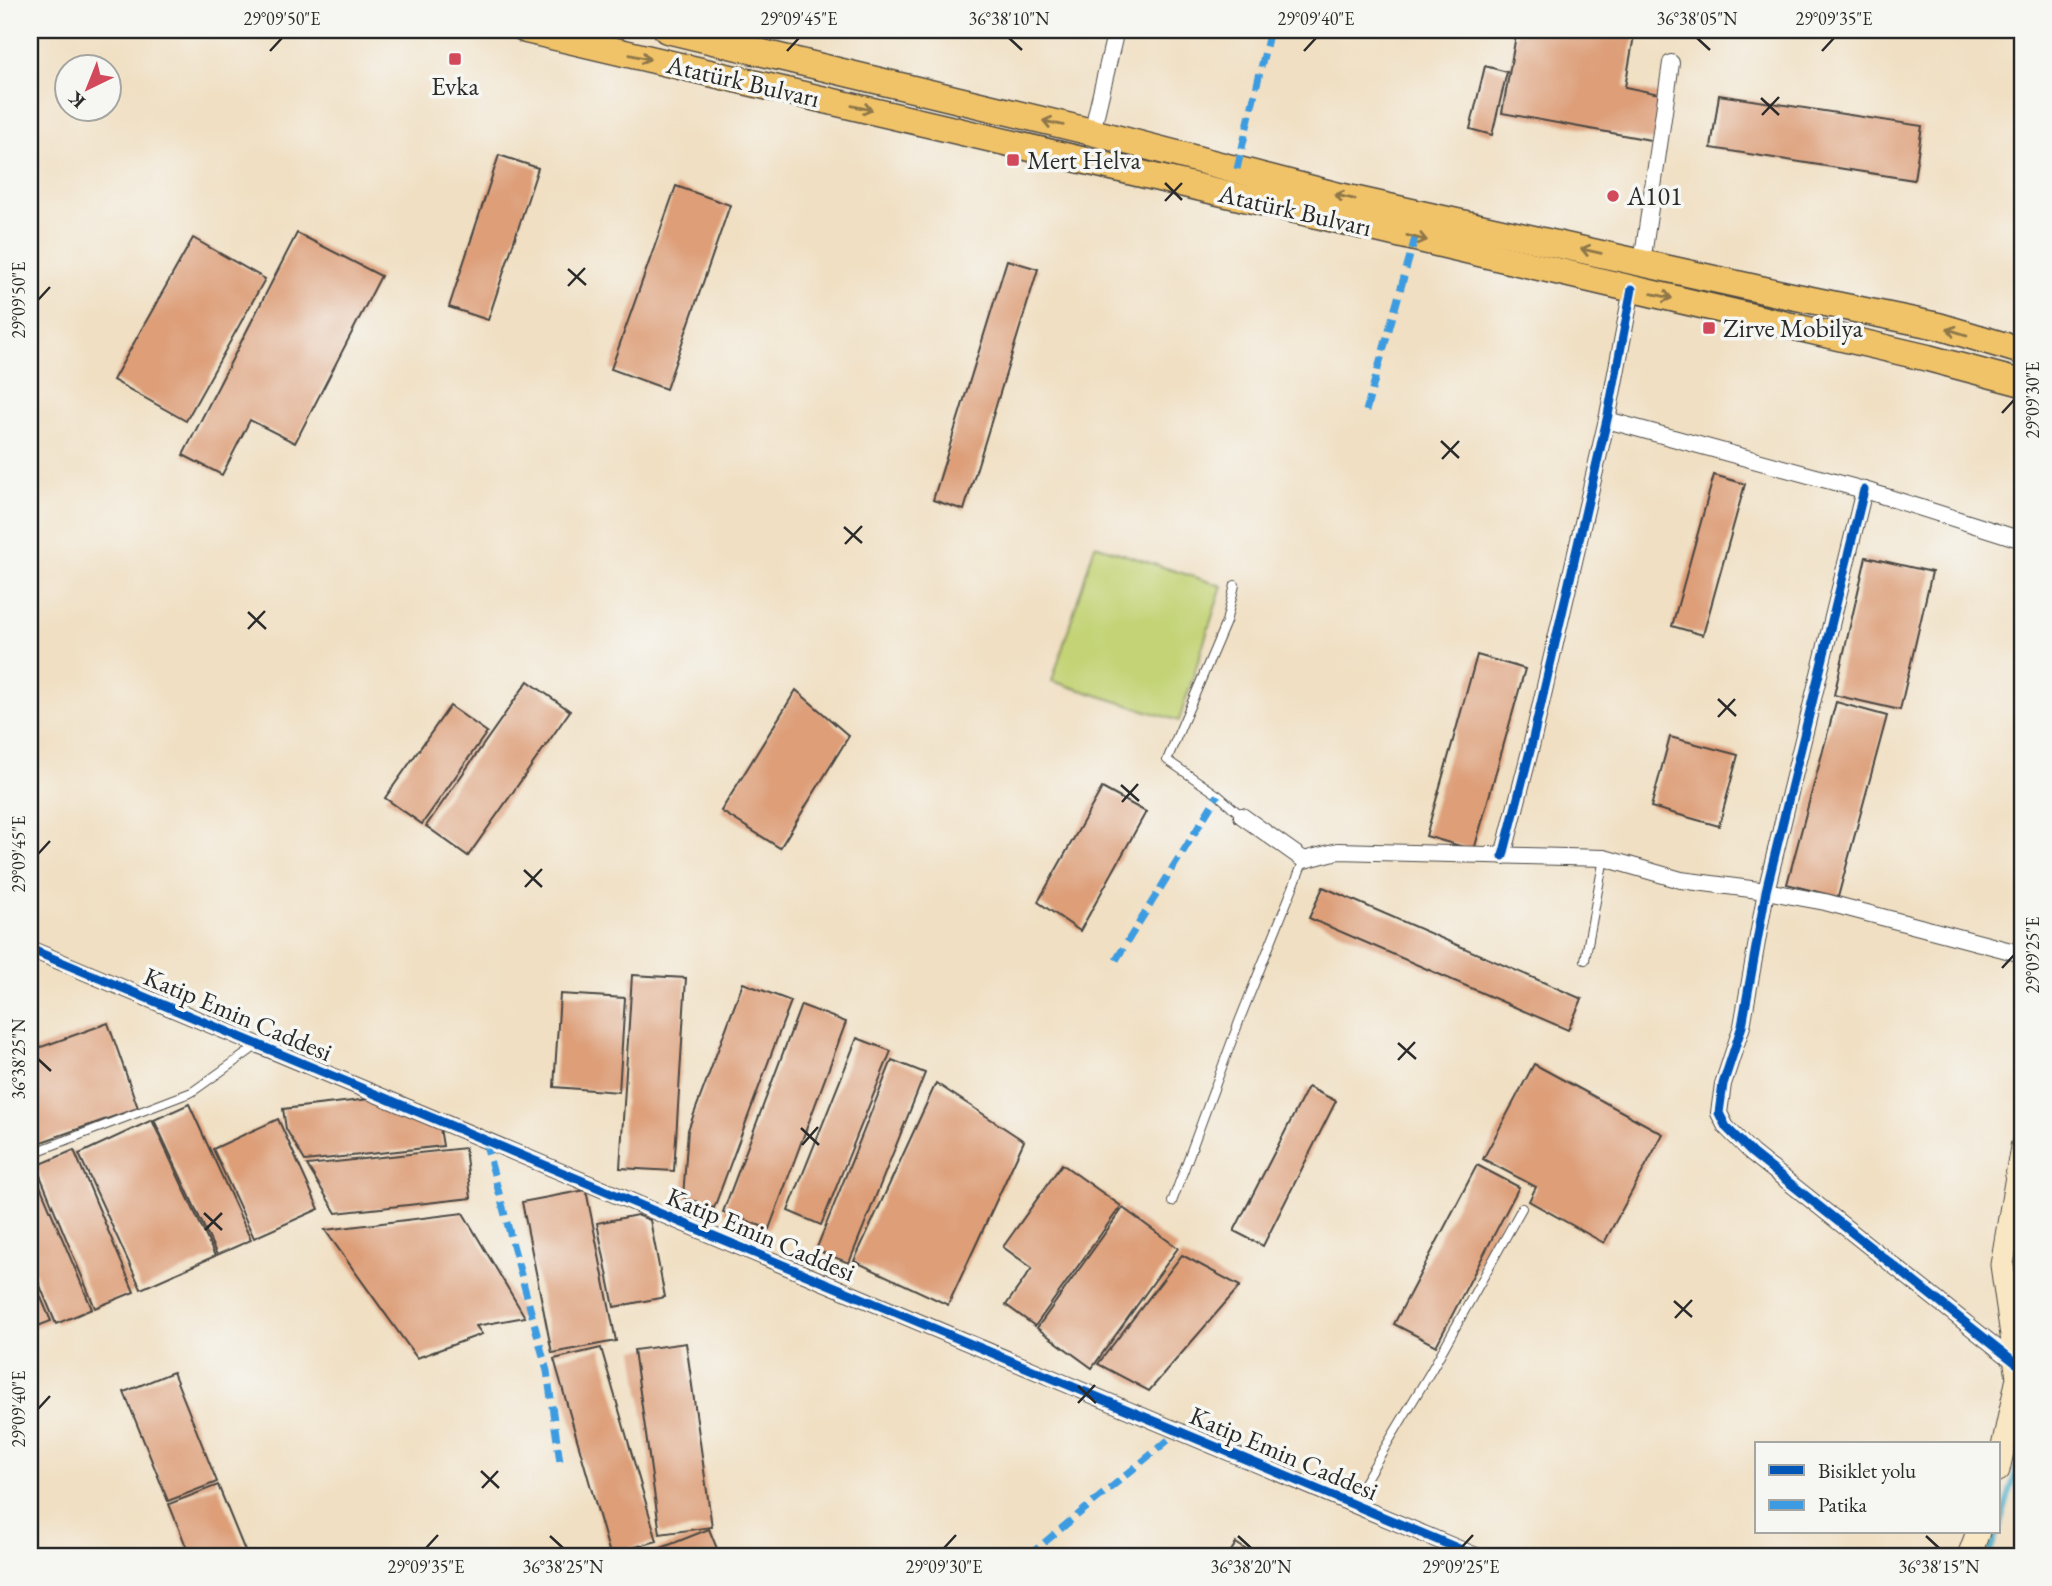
<svg xmlns="http://www.w3.org/2000/svg" width="2052" height="1586" viewBox="0 0 2052 1586" font-family="'EB Garamond',serif">
  <style>
    .green { fill: #c3d375; stroke: #777f50; stroke-width: 2 }
    .lines { fill: none; stroke-linecap: round; stroke-linejoin: round }
    .stream { stroke: #48adc8; stroke-width: 6 }
    .building { fill: #dd9e78 }
    .lane-casing { stroke: #494642; stroke-width: 10 }
    .street-casing { stroke: #494642; stroke-width: 18 }
    .secondary-casing { stroke: #494642; stroke-width: 25 }
    .primary-casing { stroke: #494642; stroke-width: 29 }
    .lane { stroke: #fff; stroke-width: 8 }
    .street { stroke: #fff; stroke-width: 16 }
    .secondary { stroke: #f9e7c3; stroke-width: 23 }
    .primary { stroke: #f1c369; stroke-width: 26 }
    .quiet { stroke: #3d9ce1; stroke-width: 7; stroke-dasharray: 14 7; stroke-linecap: butt }
    .cycleway-casing { stroke: #f6f6f2; stroke-width: 13 }
    .cycleway { stroke: #0057b8; stroke-width: 9 }
    .oneway { stroke: #8e774a }
    .ticks { fill: none; stroke: #2b2b2b; stroke-width: 2.5 }
    .poi-dot { fill: #d1495b; stroke: #f6f6f2; stroke-width: 2.5 }
    .labels { text-anchor: middle; stroke-width: 7; stroke-linejoin: round; paint-order: stroke }
    .street-label { font-size: 26px; fill: #2b2b2b; stroke: #f6f6f2 }
    .poi-label { font-size: 26px; fill: #2b2b2b; stroke: #f6f6f2; text-anchor: start }
    .neatline { fill: none; stroke: #2b2b2b; stroke-width: 2.5 }
    .ticks-label { font-size: 18px; text-anchor: middle; fill: #2b2b2b }
  </style>
  <rect width="100%" height="100%" fill="#f6f6f2"/>
  <filter id="ink" filterUnits="userSpaceOnUse"><feTurbulence type="fractalNoise" baseFrequency=".0143" numOctaves="2"/><feDisplacementMap in="SourceGraphic" scale="14" xChannelSelector="R" yChannelSelector="G"/><feConvolveMatrix kernelMatrix="1 2 1 2 8 2 1 2 1" color-interpolation-filters="sRGB"/></filter>
  <filter id="wash" filterUnits="userSpaceOnUse"><feTurbulence type="fractalNoise" baseFrequency=".00686" numOctaves="4" result="noise"/><feDisplacementMap in="SourceGraphic" scale="28" xChannelSelector="R" yChannelSelector="G"/><feGaussianBlur stdDeviation="1.57" result="paint"/><feColorMatrix in="noise" values="0 0 0 0 0 0 0 0 0 0 0 0 0 0 0 0 0 1.4 0 .05"/><feComposite in="paint" operator="in"/></filter>
  <g filter="url(#wash)">
    <rect width="100%" height="100%" fill="#f0dfc2"/>
    <polygon class="green" points="1095,545 1222,586 1179,721 1052,681"/>
    <g class="lines">
      <g class="stream">
        <polyline points="1998,1531 2022,1452"/>
        <polyline points="1988,1556 1997,1532"/>
      </g>
    </g>
    <g id="blocks">
      <g class="building">
        <polygon points="1517,30 1635,30 1625,87 1664,95 1656,141 1502,113"/>
        <polygon points="1485,66 1507,72 1492,135 1470,129"/>
        <polygon points="1719,95 1922,126 1914,180 1711,148"/>
        <polygon points="499,155 538,168 488,320 449,307"/>
        <polygon points="676,186 730,205 666,389 611,369"/>
        <polygon points="297,233 381,276 295,443 250,420 222,475 183,455"/>
        <polygon points="193,238 265,279 186,421 113,380"/>
        <polygon points="1007,260 1038,269 964,510 933,500"/>
        <polygon points="1714,475 1745,484 1703,635 1672,626"/>
        <polygon points="1866,557 1932,572 1900,710 1834,695"/>
        <polygon points="1477,655 1525,669 1474,850 1426,836"/>
        <polygon points="528,681 570,711 468,856 426,826"/>
        <polygon points="796,690 849,736 780,848 721,811"/>
        <polygon points="1836,702 1887,716 1838,897 1787,884"/>
        <polygon points="450,706 487,732 422,824 385,798"/>
        <polygon points="1670,737 1738,755 1719,826 1651,807"/>
        <polygon points="1102,788 1146,812 1080,931 1038,902"/>
        <polygon points="1323,887 1582,999 1568,1030 1309,918"/>
        <polygon points="632,975 686,978 674,1171 620,1168"/>
        <polygon points="743,983 791,1001 714,1208 683,1197 688,1130"/>
        <polygon points="560,994 625,998 619,1092 554,1087"/>
        <polygon points="801,1005 846,1022 769,1229 723,1212"/>
        <polygon points="108,1023 138,1108 30,1146 30,1051"/>
        <polygon points="857,1038 891,1051 821,1225 788,1211"/>
        <polygon points="892,1060 925,1073 849,1263 816,1250"/>
        <polygon points="1534,1064 1663,1134 1604,1243 1529,1201 1536,1187 1483,1159"/>
        <polygon points="936,1083 1024,1141 948,1305 854,1261"/>
        <polygon points="1308,1087 1336,1101 1263,1246 1234,1231"/>
        <polygon points="370,1099 440,1128 443,1146 305,1161 286,1129 283,1109"/>
        <polygon points="189,1104 251,1240 217,1255 154,1120"/>
        <polygon points="278,1119 319,1209 254,1238 213,1149"/>
        <polygon points="152,1120 215,1256 141,1289 79,1154"/>
        <polygon points="465,1148 471,1198 336,1213 307,1165"/>
        <polygon points="74,1150 134,1292 95,1308 36,1166"/>
        <polygon points="30,1162 92,1309 56,1324 30,1262"/>
        <polygon points="1062,1164 1121,1206 1035,1326 1006,1305 1032,1268 1003,1247"/>
        <polygon points="1477,1165 1519,1187 1436,1346 1394,1324"/>
        <polygon points="586,1190 616,1341 552,1353 522,1202"/>
        <polygon points="1123,1208 1178,1248 1092,1368 1037,1328"/>
        <polygon points="463,1213 525,1317 476,1326 482,1334 417,1358 325,1230"/>
        <polygon points="637,1215 650,1220 665,1297 614,1307 597,1223"/>
        <polygon points="1182,1255 1240,1286 1149,1391 1098,1364"/>
        <polygon points="30,1272 51,1321 30,1329"/>
        <polygon points="686,1343 712,1527 660,1534 634,1350"/>
        <polygon points="601,1348 657,1541 610,1554 554,1359"/>
        <polygon points="173,1372 217,1482 168,1501 124,1392"/>
        <polygon points="218,1485 247,1556 190,1556 169,1504"/>
        <polygon points="709,1529 720,1556 641,1556"/>
        <polygon points="1236,1543 1255,1556 1228,1556"/>
      </g>
    </g>
  </g>
  <g filter="url(#ink)">
    <use href="#blocks" fill-opacity="0" stroke="#494642" stroke-width="2"/>
    <g class="lines">
      <defs>
        <g id="lane">
          <polyline points="1235,585 1226,622 1167,760 1218,795 1242,816"/>
          <polyline points="1585,960 1604,858"/>
          <polyline points="30,1154 192,1092 258,1045"/>
          <polyline points="1172,1202 1240,1019 1304,860"/>
          <polyline points="1351,1504 1431,1371 1522,1208"/>
        </g>
        <g id="street">
          <polyline points="1092,132 1116,30"/>
          <polyline points="1642,263 1671,63"/>
          <polyline points="1607,420 1871,492 2022,540"/>
          <polyline points="1864,490 1766,891 1742,1026 1723,1084 1719,1113 1726,1127 1752,1153 2016,1363"/>
          <polyline points="1242,816 1304,860 1338,851 1604,858 1681,880 1766,891 1825,902 2022,954"/>
          <polyline points="1503,856 1530,751 1608,415 1632,289"/>
          <polyline points="30,949 1476,1556"/>
        </g>
        <g id="secondary">
          <polyline points="1998,1470 2018,1378 2002,1265 2022,1147"/>
          <polyline points="1969,1556 1978,1532"/>
        </g>
        <g id="primary">
          <polyline points="526,30 1928,358 2022,383"/>
          <polyline points="667,30 1092,132 1339,196 1782,294 1938,326 2022,351"/>
        </g>
      </defs>
      <use href="#lane" class="lane-casing"/>
      <use href="#street" class="street-casing"/>
      <use href="#secondary" class="secondary-casing"/>
      <use href="#primary" class="primary-casing"/>
      <use href="#lane" class="lane"/>
      <use href="#street" class="street"/>
      <use href="#secondary" class="secondary"/>
      <use href="#primary" class="primary"/>
      <g class="quiet">
        <polyline points="1237,169 1270,30"/>
        <polyline points="1366,411 1415,238"/>
        <polyline points="1116,960 1218,795"/>
        <polyline points="485,1141 547,1371 560,1462"/>
        <polyline points="1028,1556 1178,1432"/>
      </g>
      <defs>
        <g id="cycleway">
          <polyline points="1864,490 1766,891 1742,1026 1723,1084 1719,1113 1726,1127 1752,1153 2016,1363"/>
          <polyline points="1503,856 1530,751 1608,415 1632,289"/>
          <polyline points="30,949 1476,1556"/>
        </g>
      </defs>
      <use href="#cycleway" class="cycleway-casing"/>
      <use href="#cycleway" class="cycleway"/>
    </g>
    <defs><path id="oneway-shaft" d="M-6 0H5M1.5-3L5.5 0L1.5 3" fill="none" stroke-width="1.6" stroke-linecap="round" stroke-linejoin="round" transform="scale(1.75)"/></defs>
    <g class="oneway">
      <use href="#oneway-shaft" transform="translate(640 57) rotate(13)"/>
      <use href="#oneway-shaft" transform="translate(862 108) rotate(13)"/>
      <use href="#oneway-shaft" transform="translate(1053 123) rotate(-167)"/>
      <use href="#oneway-shaft" transform="translate(1345 197) rotate(-167)"/>
      <use href="#oneway-shaft" transform="translate(1417 238) rotate(14)"/>
      <use href="#oneway-shaft" transform="translate(1591 251) rotate(-167)"/>
      <use href="#oneway-shaft" transform="translate(1662 296) rotate(13)"/>
      <use href="#oneway-shaft" transform="translate(1957 332) rotate(-163)"/>
    </g>
  </g>
  <path class="ticks" d="M1009,38L1022,50M1697,38L1710,50M270,51L282,38M787,51L799,38M1304,51L1316,38M1822,51L1834,38M1761,98L1779,115M1762,115L1779,97M1165,183L1182,200M1165,201L1182,183M568,269L586,285M568,286L585,268M38,300L50,287M2002,413L2014,400M1441,441L1459,458M1442,459L1459,441M844,527L862,543M845,544L862,526M248,612L266,629M248,629L265,611M1718,699L1736,716M1718,717L1735,699M1121,785L1139,801M1122,802L1138,784M38,854L50,841M524,870L542,887M525,887L542,869M2002,968L2014,955M1398,1043L1416,1059M38,1059L51,1071M1398,1060L1415,1042M801,1128L819,1145M802,1145L818,1127M204,1213L222,1230M205,1230L222,1213M1674,1301L1692,1317M1675,1318L1692,1300M1078,1386L1096,1403M1078,1403L1095,1385M38,1409L50,1396M481,1471L499,1488M482,1488L498,1471M550,1536L563,1548M1238,1536L1251,1548M1926,1536L1939,1548M426,1548L438,1535M944,1548L956,1535M1461,1548L1473,1535"/>
  <g class="poi-dot">
    <rect x="448" y="52" width="14" height="14" rx="3.5"/>
    <rect x="1006" y="153" width="14" height="14" rx="3.5"/>
    <circle cx="1613" cy="196" r="7"/>
    <rect x="1702" y="321" width="14" height="14" rx="3.5"/>
  </g>
  <g class="labels">
    <g class="street-label">
      <text transform="translate(743 81) rotate(13)" y="9">Atatürk Bulvarı</text>
      <text transform="translate(1295 210) rotate(13)" y="9">Atatürk Bulvarı</text>
      <text transform="translate(238 1014) rotate(23)" y="9">Katip Emin Caddesi</text>
      <text transform="translate(761 1234) rotate(23)" y="9">Katip Emin Caddesi</text>
      <text transform="translate(1284 1453) rotate(23)" y="9">Katip Emin Caddesi</text>
    </g>
    <g class="poi-label">
      <text x="455" y="95" text-anchor="middle">Evka</text>
      <text x="1027" y="169">Mert Helva</text>
      <text x="1627" y="205">A101</text>
      <text x="1723" y="337">Zirve Mobilya</text>
    </g>
  </g>
  <rect width="2052" height="1586" fill="none" stroke="#f6f6f2" stroke-width="77"/>
  <rect x="1755" y="1442" width="245" height="91" fill="#f6f6f2" stroke="#a5a5a2" stroke-width="2"/>
  <rect x="1769" y="1465" width="35" height="10" fill="#0057b8" stroke="#a5a5a2" stroke-width="2"/>
  <text x="1818" y="1478" font-size="21" fill="#2b2b2b">Bisiklet yolu</text>
  <rect x="1769" y="1500" width="35" height="10" fill="#3d9ce1" stroke="#a5a5a2" stroke-width="2"/>
  <text x="1818" y="1512" font-size="21" fill="#2b2b2b">Patika</text>
  <g transform="translate(88 88) rotate(223)"><circle r="33" fill="#f6f6f2" stroke="#a5a5a2" stroke-width="2"/>
  <path d="M0-5L12 26L0 18L-12 26Z" fill="#d1495b"/>
  <text y="-10" font-size="19" font-weight="bold" text-anchor="middle" fill="#2b2b2b">K</text>
  </g>
  <rect x="38" y="38" width="1976" height="1510" class="neatline"/>
  <g class="ticks-label">
    <text x="282" y="25">29°09'50"E</text>
    <text x="799" y="25">29°09'45"E</text>
    <text x="1009" y="25">36°38'10"N</text>
    <text x="1316" y="25">29°09'40"E</text>
    <text x="1697" y="25">36°38'05"N</text>
    <text x="1834" y="25">29°09'35"E</text>
    <text transform="translate(19 300) rotate(-90)" y="6">29°09'50"E</text>
    <text transform="translate(2033 400) rotate(-90)" y="6">29°09'30"E</text>
    <text transform="translate(19 854) rotate(-90)" y="6">29°09'45"E</text>
    <text transform="translate(2033 955) rotate(-90)" y="6">29°09'25"E</text>
    <text transform="translate(19 1059) rotate(-90)" y="6">36°38'25"N</text>
    <text transform="translate(19 1409) rotate(-90)" y="6">29°09'40"E</text>
    <text x="426" y="1573">29°09'35"E</text>
    <text x="563" y="1573">36°38'25"N</text>
    <text x="944" y="1573">29°09'30"E</text>
    <text x="1251" y="1573">36°38'20"N</text>
    <text x="1461" y="1573">29°09'25"E</text>
    <text x="1939" y="1573">36°38'15"N</text>
  </g>
</svg>
